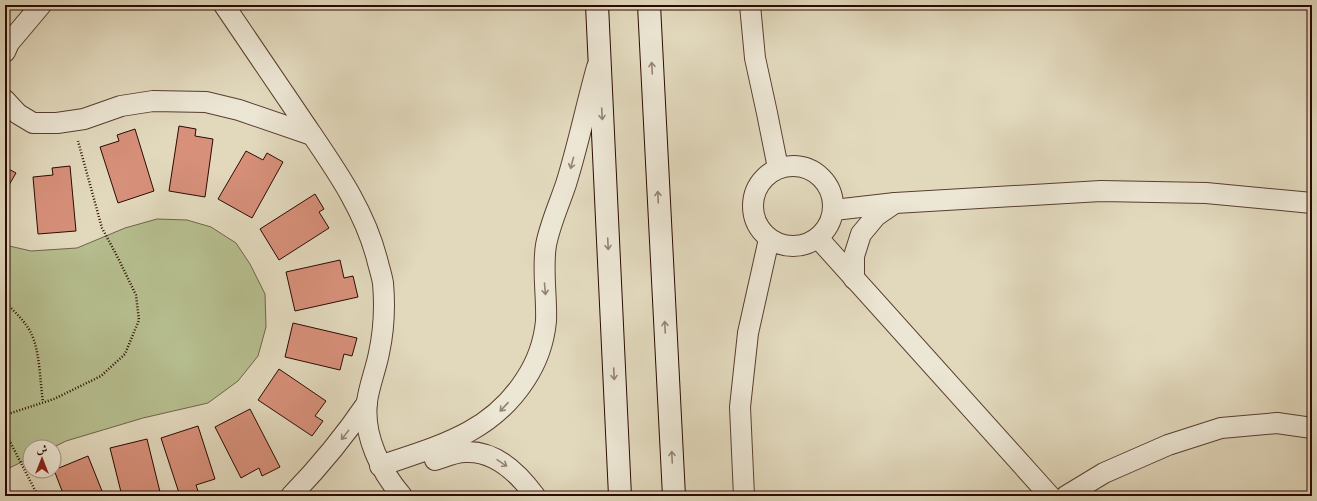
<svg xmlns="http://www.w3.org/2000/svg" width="1317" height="501" viewBox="0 0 1317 501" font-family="'Gentium Book Plus',Amiri,serif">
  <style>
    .green { fill: #b6be8f; stroke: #706448 }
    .building { fill: #d7907a; stroke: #2b0a01 }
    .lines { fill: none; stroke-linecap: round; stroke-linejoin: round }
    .minor-casing { stroke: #593e30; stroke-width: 22 }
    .secondary-casing { stroke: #2b0a01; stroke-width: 24 }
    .path { stroke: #2b0a01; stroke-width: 2.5; stroke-dasharray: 1 2; stroke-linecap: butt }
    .minor { stroke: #ece6d4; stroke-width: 20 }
    .secondary { stroke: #ece6d4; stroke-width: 22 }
    .oneway { stroke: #958375 }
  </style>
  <rect width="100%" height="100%" fill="#e2d9bd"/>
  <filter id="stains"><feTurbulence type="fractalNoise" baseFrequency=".005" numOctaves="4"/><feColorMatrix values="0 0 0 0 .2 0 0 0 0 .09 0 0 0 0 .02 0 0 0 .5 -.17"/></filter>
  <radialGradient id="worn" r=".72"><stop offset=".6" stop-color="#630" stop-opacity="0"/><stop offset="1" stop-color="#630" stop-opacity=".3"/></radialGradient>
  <polygon class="green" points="157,219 187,220 211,227 236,243 250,264 265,294 266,327 258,356 238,381 208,403 143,418 66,441 54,447 30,447 30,458 5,470 5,245 31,251 77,248 125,228"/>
  <g class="building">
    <polygon points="179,126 196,129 195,136 213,139 205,197 169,191"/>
    <polygon points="135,129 154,191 118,203 100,147 119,141 117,135"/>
    <polygon points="246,151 263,160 267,153 283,162 252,218 218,199"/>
    <polygon points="70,166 76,231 38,234 33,177 53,175 52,168"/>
    <polygon points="5,167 16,173 5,192"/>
    <polygon points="315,194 324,209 319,212 329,228 279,260 260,229"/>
    <polygon points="340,260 344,278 353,276 358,297 295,311 286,272"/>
    <polygon points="293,323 357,338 352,356 344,354 340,370 285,357"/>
    <polygon points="279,369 326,401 315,416 323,421 312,436 258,400"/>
    <polygon points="250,409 280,467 262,476 259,468 241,478 215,427"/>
    <polygon points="198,426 215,479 196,485 199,494 194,496 180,496 161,438"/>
    <polygon points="147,439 161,496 122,496 110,448"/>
    <polygon points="88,456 104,496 64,496 54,470"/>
    <polygon points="11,491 14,496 5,496"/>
  </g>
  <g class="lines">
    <defs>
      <g id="minor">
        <path d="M224,5C249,42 275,80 300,117C331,163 365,208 378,263C380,270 382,277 383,283C385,306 384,330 379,353C376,369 369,386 367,402C363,436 381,472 402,496"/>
        <polyline points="750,5 755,58 767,113 778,168"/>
        <polyline points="5,52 9,43 41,5"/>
        <polyline points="5,100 18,114 33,123 57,123 84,119 121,106 153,101 206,102 239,110 312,135"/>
        <circle cx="793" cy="206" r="40"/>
        <polyline points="834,210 895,203 1101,191 1206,193 1312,203"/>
        <polyline points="818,238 1050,496"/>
        <polyline points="854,279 854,256 861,234 876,216 895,203"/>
        <path d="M435,460C445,457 455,452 465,452C495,450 519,474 535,496"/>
        <path d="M380,466C438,446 490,434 525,380C537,362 544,342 546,321C547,295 542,270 546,245C550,224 559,205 566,184C578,146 586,106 597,67"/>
        <path d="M291,496C319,467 344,437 367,403"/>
        <polyline points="744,496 740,407 748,333 769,239"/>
        <polyline points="1066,496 1104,473 1168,445 1221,428 1277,423 1312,428"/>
      </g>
      <g id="secondary">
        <polyline points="597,5 620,496"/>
        <polyline points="649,5 674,496"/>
      </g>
    </defs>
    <use href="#minor" class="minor-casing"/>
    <use href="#secondary" class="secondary-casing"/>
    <g class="path">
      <path d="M5,302C14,311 25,321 31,333C40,351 40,382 43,402"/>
      <polyline points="5,353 5,375"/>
      <polyline points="5,415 54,399 101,376 125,354 139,320 136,295 117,256 102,228 78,141"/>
      <polyline points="5,432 38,496"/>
    </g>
    <use href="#minor" class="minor"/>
    <use href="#secondary" class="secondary"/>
  </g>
  <defs><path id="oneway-shaft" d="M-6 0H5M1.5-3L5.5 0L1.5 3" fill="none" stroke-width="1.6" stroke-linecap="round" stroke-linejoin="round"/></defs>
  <g class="oneway">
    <use href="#oneway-shaft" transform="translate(652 68) rotate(-93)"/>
    <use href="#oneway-shaft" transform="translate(602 114) rotate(87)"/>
    <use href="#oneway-shaft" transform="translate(572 163) rotate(105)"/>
    <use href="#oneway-shaft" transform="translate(658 197) rotate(-93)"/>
    <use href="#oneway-shaft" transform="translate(608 244) rotate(87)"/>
    <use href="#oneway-shaft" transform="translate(545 289) rotate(85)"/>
    <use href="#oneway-shaft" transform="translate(665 327) rotate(-93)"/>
    <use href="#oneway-shaft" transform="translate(614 374) rotate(87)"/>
    <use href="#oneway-shaft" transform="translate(504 407) rotate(133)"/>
    <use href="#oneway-shaft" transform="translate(345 435) rotate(128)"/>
    <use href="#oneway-shaft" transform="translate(672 457) rotate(-93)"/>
    <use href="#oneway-shaft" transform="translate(502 463) rotate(34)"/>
  </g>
  <rect width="1317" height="501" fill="none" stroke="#e2d9bd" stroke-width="20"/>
  <rect x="6" y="6" width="1305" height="489" fill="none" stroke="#2b0a01" stroke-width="2"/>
  <rect x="10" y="10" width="1297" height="481" fill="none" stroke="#2b0a01"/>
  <g transform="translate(42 459)"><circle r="19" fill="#ece6d4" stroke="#9f8e80"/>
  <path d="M0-3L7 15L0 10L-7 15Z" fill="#8f2418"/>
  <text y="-6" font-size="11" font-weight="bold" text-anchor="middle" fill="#2b0a01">ش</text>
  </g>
  <rect width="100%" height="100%" filter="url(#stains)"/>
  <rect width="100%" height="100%" fill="url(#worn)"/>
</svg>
